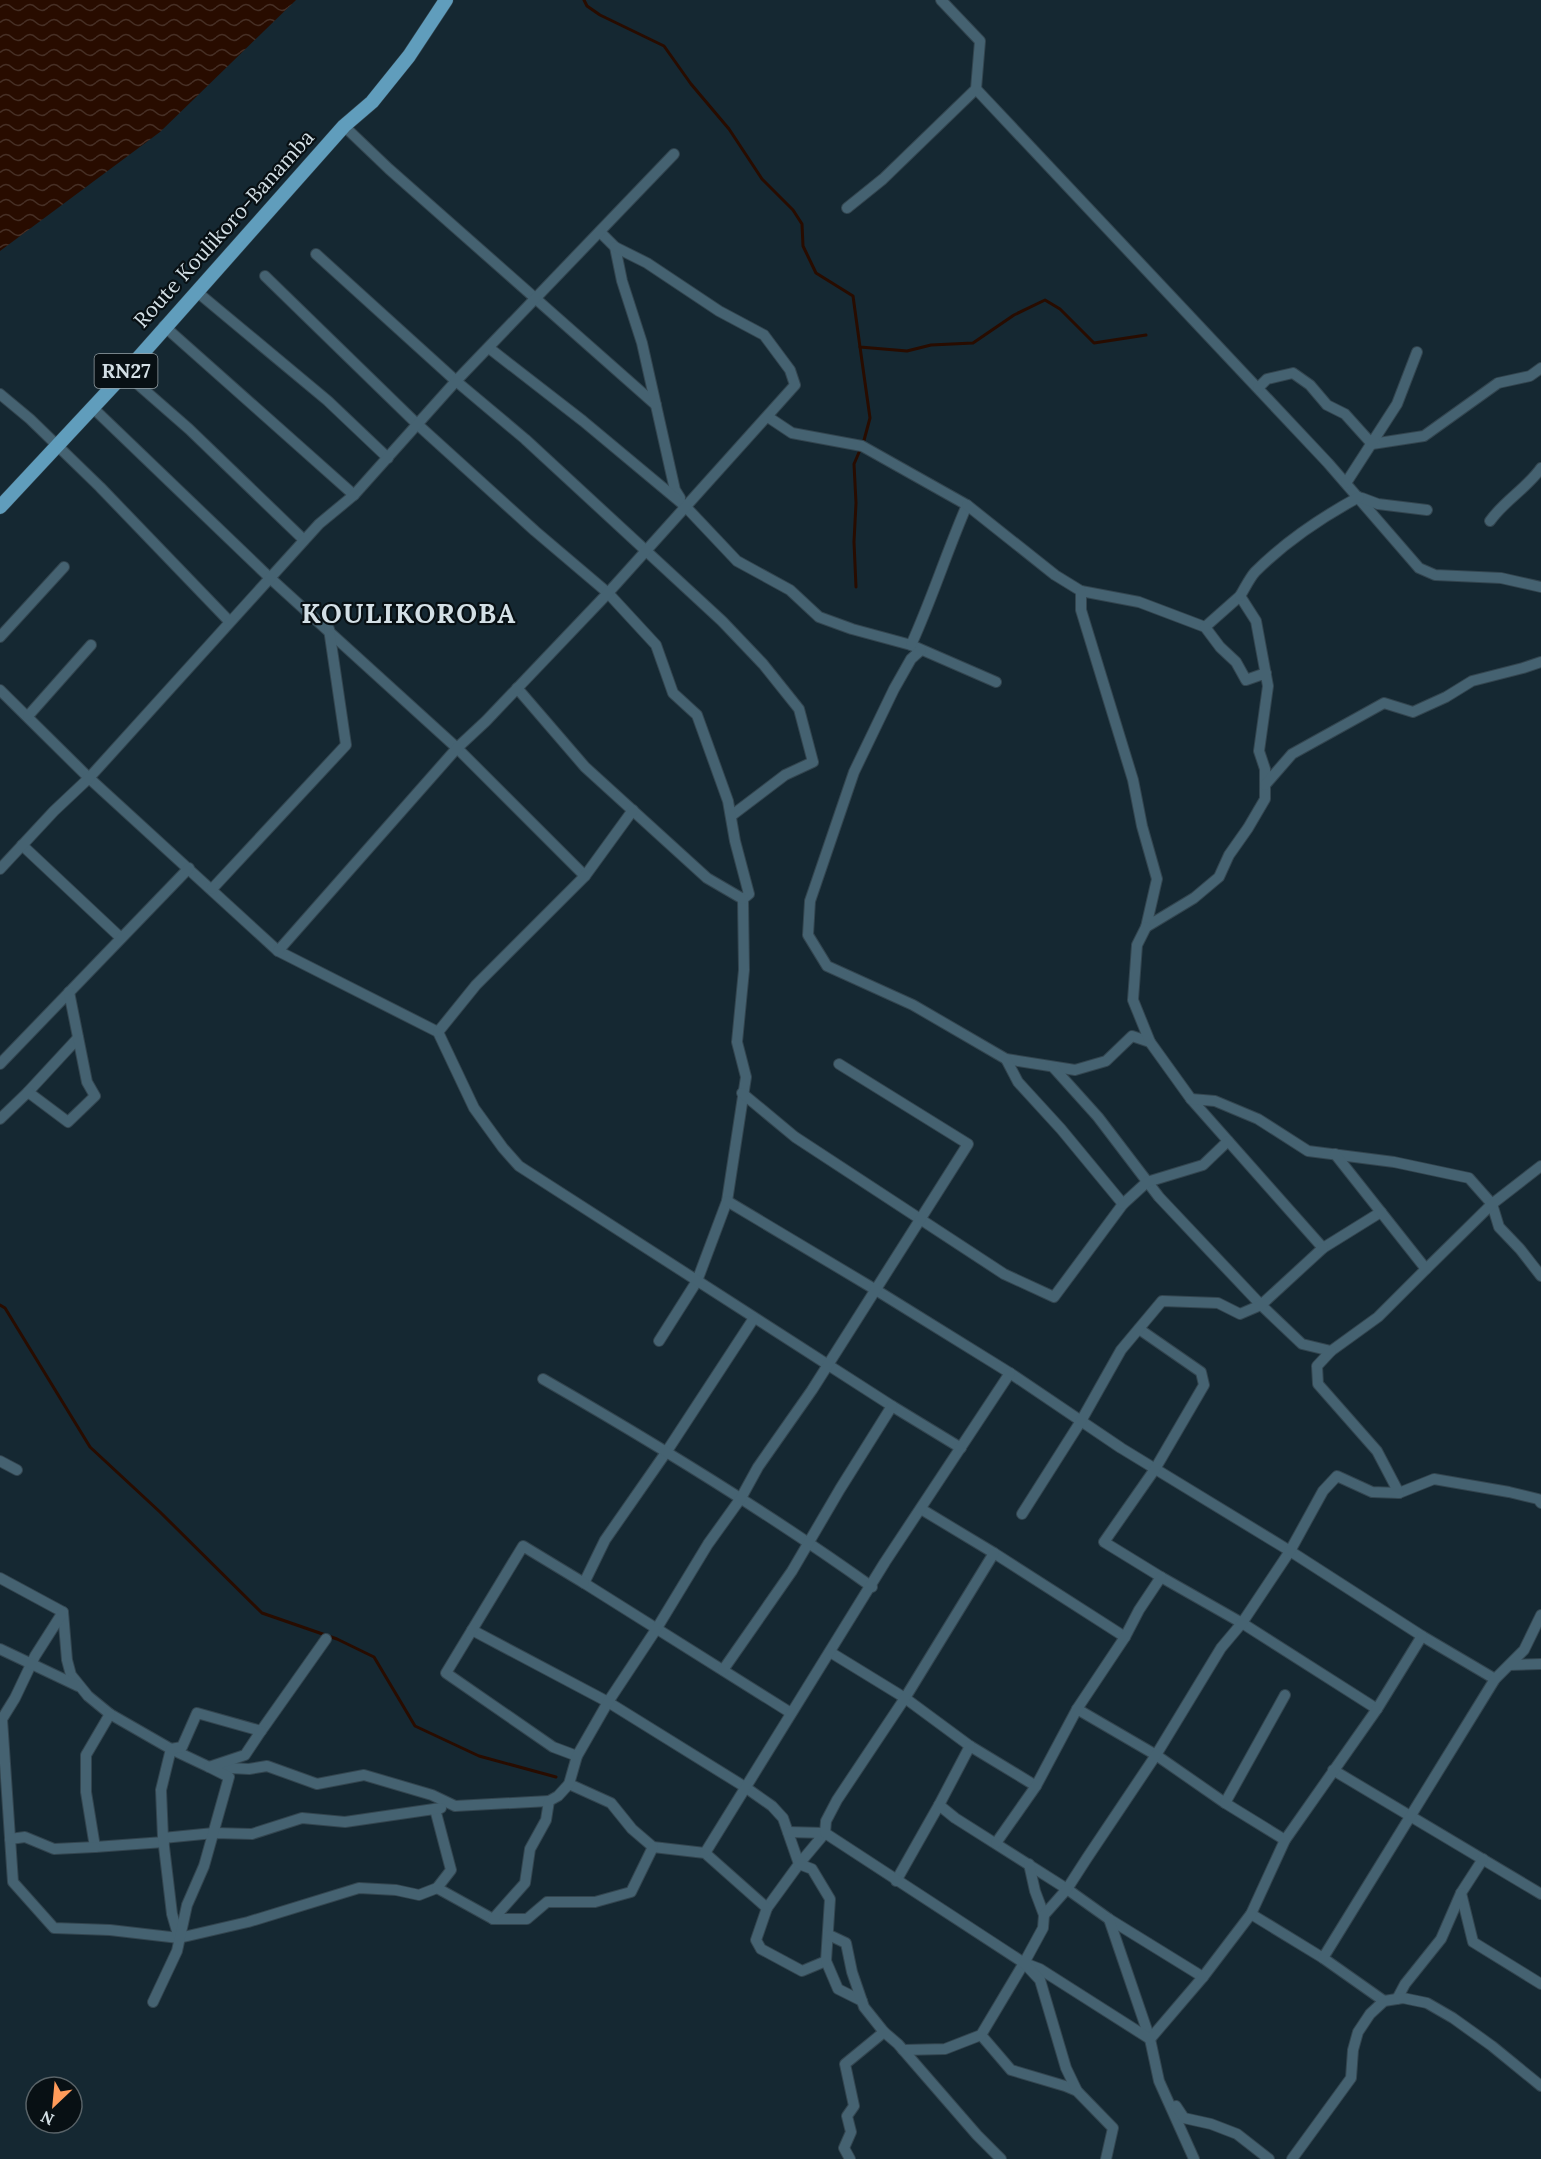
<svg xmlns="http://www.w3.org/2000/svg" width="1541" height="2159" viewBox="0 0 1541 2159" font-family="Lora,serif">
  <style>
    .water { fill: url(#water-waves) }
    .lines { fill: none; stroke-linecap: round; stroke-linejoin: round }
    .stream { stroke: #280c00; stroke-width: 3 }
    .minor-casing { stroke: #33454f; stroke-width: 12 }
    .major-casing { stroke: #33454f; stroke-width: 15 }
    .minor { stroke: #456271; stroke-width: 10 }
    .major { stroke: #609dbc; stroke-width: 14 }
    .labels { text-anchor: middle; stroke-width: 4.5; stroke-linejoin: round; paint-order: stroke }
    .shield { fill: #081014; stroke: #96a1a6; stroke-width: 1.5 }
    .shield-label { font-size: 20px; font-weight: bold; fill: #d3dfe5 }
    .street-label { font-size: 21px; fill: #d3dfe5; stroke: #081014 }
    .district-label { font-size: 27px; font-weight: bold; letter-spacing: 1.5px; fill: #d3dfe5; stroke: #081014 }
  </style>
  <defs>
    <pattern id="water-waves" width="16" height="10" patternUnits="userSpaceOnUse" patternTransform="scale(1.5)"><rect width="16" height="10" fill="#280c00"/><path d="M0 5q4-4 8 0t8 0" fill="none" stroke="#462f25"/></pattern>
  </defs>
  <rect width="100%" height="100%" fill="#152832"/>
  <polygon class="water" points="0,0 296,0 160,132 0,251"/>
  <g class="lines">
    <g class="stream">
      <polyline points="584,0 587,6 600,15 664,46 691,84 729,129 762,179 793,210 802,224 803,246 816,273 853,296 860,347 907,351 931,345 973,343 1014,315 1045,300 1060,309 1094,343 1146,335"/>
      <polyline points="860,347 870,418 863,444"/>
      <polyline points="856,587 854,542 856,503 854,464 860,450"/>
      <polyline points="0,1305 5,1308 90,1447 160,1512 262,1613 337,1639 374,1657 415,1726 479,1756 556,1777"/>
    </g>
    <defs>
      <g id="minor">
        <polyline points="976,89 1328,463 1419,568 1435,575 1501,578 1541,587"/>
        <polyline points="344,126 389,169 656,405"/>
        <polyline points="847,208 883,179 976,89 980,41 941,0"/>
        <polyline points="600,232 615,247 622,281 642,343 675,490 680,498"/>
        <polyline points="316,254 456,381 525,439 722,621 763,664 799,709 813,762 785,775 731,816"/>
        <polyline points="265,276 417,424 535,531 608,593 656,645 673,693 697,715 728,801 735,841 749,894 743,899 744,970 737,1042 746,1077 727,1201 697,1281 659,1341"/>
        <polyline points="196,291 328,401 388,458"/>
        <polyline points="164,326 354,495"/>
        <polyline points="489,348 583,421 685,506 737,561 790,590 819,617 852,629 911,645 996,682"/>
        <polyline points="125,373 189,429 304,540"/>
        <polyline points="1258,388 1267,379 1293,373 1310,385 1327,405 1345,414 1372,444 1424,436 1498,383 1530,376 1541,368"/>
        <polyline points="0,394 30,419 100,487 229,621"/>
        <polyline points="92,407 270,578 457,748 585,876"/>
        <path d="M768,417L792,433L862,446L967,505C947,551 932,599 911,645"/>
        <polyline points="1346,483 1397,404 1417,352"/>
        <polyline points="1362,498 1378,504 1427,510"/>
        <polyline points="967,505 1055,575 1081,591 1139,602 1205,627"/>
        <path d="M1490,521C1504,501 1527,488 1541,468"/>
        <polyline points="1081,591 1081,610 1133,780 1142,826 1157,879 1146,927 1194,898 1219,877 1229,855 1248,828 1265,799 1265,769 1259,751 1268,686 1256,621 1240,596 1205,627 1220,647 1236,662 1246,680 1266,673"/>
        <path d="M1240,596C1245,588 1249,579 1255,572C1285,542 1322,517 1359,497"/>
        <polyline points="0,637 64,567"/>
        <polyline points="921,650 911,659 894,689 854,772 810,901 808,935 827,966 913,1005 1006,1059 1075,1070 1106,1061 1132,1036 1150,1042"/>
        <polyline points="517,688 585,767 707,878 743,899"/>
        <polyline points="0,690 89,778 278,951 438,1032 474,1108 503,1148 519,1166 892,1406 961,1448"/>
        <polyline points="28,716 91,645"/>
        <polyline points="1265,785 1292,754 1384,703 1413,712 1446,697 1472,681 1523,668 1541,662"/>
        <polyline points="22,845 121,938"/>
        <polyline points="0,869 54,811 89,778 319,524 354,495 456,381 674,154"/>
        <polyline points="212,889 346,745 329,629"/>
        <polyline points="1146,927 1137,945 1133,1000 1150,1042 1191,1099 1323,1248 1381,1212"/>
        <polyline points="278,951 457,748 486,721 608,593 795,385 790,370 764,335 719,311 647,263 615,247"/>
        <polyline points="438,1032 476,985 585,876 633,810"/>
        <polyline points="0,1064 189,868"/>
        <polyline points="1053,1067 1098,1117 1159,1197 1261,1305 1302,1344 1331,1351 1378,1317 1426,1269"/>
        <polyline points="28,1092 78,1038"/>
        <polyline points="742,1093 795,1137 1004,1274 1054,1297 1123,1204 1061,1129 1018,1082 1006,1059"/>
        <polyline points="1191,1099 1215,1101 1258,1119 1308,1151 1394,1162 1469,1178 1492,1204 1499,1227 1520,1249 1541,1276"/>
        <polyline points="0,1119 28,1092 68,1122 95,1096 87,1082 69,992"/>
        <polyline points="1335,1154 1426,1269 1492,1204 1541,1166"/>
        <polyline points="727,1201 876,1290 1010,1373 1121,1448 1290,1551 1422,1636 1495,1679"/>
        <polyline points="1123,1204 1147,1182 1203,1165 1228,1141"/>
        <polyline points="754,1318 667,1451 605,1540 584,1583 791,1713"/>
        <polyline points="1139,1329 1201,1372 1204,1385 1155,1469 1104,1542 1161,1577 1242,1623 1377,1709"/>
        <path d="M543,1379C656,1444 766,1511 872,1587"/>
        <polyline points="0,1461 17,1470"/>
        <polyline points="1399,1493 1434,1479 1509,1492 1538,1499 1541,1503"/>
        <polyline points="921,1509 994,1553 1125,1637"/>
        <polyline points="1022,1514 1081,1421 1121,1350 1162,1301 1218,1303 1240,1314 1261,1305 1323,1248"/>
        <polyline points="0,1578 63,1612 67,1660 71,1675 88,1696 110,1714 171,1749 209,1767 249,1769 267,1766 317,1784 364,1775 432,1795 455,1806 549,1801"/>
        <polyline points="63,1612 35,1656 15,1698 2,1719 13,1882 54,1928 110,1930 179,1938 248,1922 359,1888 396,1890 419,1895 437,1888"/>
        <polyline points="472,1630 608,1702 745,1787 772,1806 783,1818 799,1864 767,1908"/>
        <polyline points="0,1649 78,1686"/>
        <polyline points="830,1652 905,1698 970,1746 1036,1786"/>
        <polyline points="1510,1665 1541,1664"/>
        <polyline points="723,1670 792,1571 840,1489 892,1406"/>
        <polyline points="1077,1709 1156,1755 1225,1803 1285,1840"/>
        <polyline points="110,1714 86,1755 86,1792 95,1847 164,1842"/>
        <polyline points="577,1756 553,1747 446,1673 523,1546 584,1583"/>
        <polyline points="1333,1770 1541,1894"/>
        <polyline points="569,1784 611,1803 632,1829 653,1847 705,1853 767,1908 756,1940 761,1949 802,1971 826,1961"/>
        <polyline points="1225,1803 1285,1695"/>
        <polyline points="939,1805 955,1818 1067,1889 1109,1919 1203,1977"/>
        <polyline points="435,1809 451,1870 437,1888 493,1919 527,1919 547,1902 595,1902 631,1892 653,1847"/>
        <polyline points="788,1832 825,1833 799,1864 812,1869 830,1899 826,1961 838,1989 862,2001"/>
        <polyline points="163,1838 214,1833 252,1834 302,1818 345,1822 441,1808"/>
        <polyline points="10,1839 25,1837 54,1849 95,1847"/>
        <polyline points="996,1843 1036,1786 1077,1709 1125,1637 1139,1610 1161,1577"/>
        <polyline points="705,1853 885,1562 1010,1373"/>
        <polyline points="1483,1859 1461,1893 1473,1942 1541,1984"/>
        <polyline points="1029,1864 1035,1891 1044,1915"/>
        <polyline points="896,1881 939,1805 970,1746"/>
        <polyline points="1251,1914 1323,1958 1384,2001"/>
        <polyline points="493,1919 525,1883 530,1849 546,1820 549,1801 558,1796 569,1784 577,1756 608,1702 657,1628 708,1544 741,1498 758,1467 812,1390 968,1144 839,1064"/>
        <polyline points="1109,1919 1150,2039 1159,2081 1194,2159"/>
        <polyline points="829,1935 846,1943 852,1972 864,2007 884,2032"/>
        <polyline points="179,1938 172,1914 163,1838 161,1790 171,1749 182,1747 197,1713 261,1731 326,1639"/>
        <polyline points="1323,1958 1495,1679 1524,1650 1541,1615"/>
        <polyline points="1027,1964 1040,1969 1150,2039 1203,1977 1251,1914 1285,1840 1377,1709 1422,1636"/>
        <polyline points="1397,1999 1405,1984 1441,1939 1461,1893"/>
        <polyline points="153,2002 177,1951 187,1905 204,1866 229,1777 209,1767 245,1755 261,1731"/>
        <polyline points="981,2035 1011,2070 1065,2086 1077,2091 1113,2128 1106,2159"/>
        <polyline points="903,2050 945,2049 981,2035 1024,1963 825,1833 826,1821 837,1800 905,1698 994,1553"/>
        <polyline points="1077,2091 1066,2068 1040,1980 1024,1963 1043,1928 1044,1915 1067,1889 1087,1858 1156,1755 1221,1648 1242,1623 1290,1551 1323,1491 1337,1476 1372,1492 1399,1493 1377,1451 1318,1384 1317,1366 1331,1351"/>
        <polyline points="1176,2106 1184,2118 1211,2124 1237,2134 1269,2159"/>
        <polyline points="850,2159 844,2148 851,2132 847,2116 854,2106 845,2064 884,2032 898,2044 977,2135 1001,2159"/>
        <polyline points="1292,2159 1351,2078 1353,2050 1358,2032 1370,2014 1384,2001 1403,1998 1427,2003 1453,2018 1492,2046 1541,2086"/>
      </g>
      <polyline id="major" points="0,507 125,373 344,126 372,102 409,56 446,0"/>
    </defs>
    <use href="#minor" class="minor-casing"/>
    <use href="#major" class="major-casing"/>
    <use href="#minor" class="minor"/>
    <use href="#major" class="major"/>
  </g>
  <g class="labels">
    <rect class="shield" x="94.5" y="354" width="63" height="34" rx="4.5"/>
    <g class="shield-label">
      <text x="126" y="378">RN27</text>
    </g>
    <g class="street-label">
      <text transform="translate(224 229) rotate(-48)" y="7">Route Koulikoro-Banamba</text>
    </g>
    <g class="district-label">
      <text x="409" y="623">KOULIKOROBA</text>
    </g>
  </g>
  <g transform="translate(54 2105) rotate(206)"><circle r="28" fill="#081014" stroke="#596368" stroke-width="1.5"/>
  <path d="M0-4.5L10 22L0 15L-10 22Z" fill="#ff9b5a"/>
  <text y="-9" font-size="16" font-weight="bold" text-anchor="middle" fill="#d3dfe5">N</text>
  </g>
</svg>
